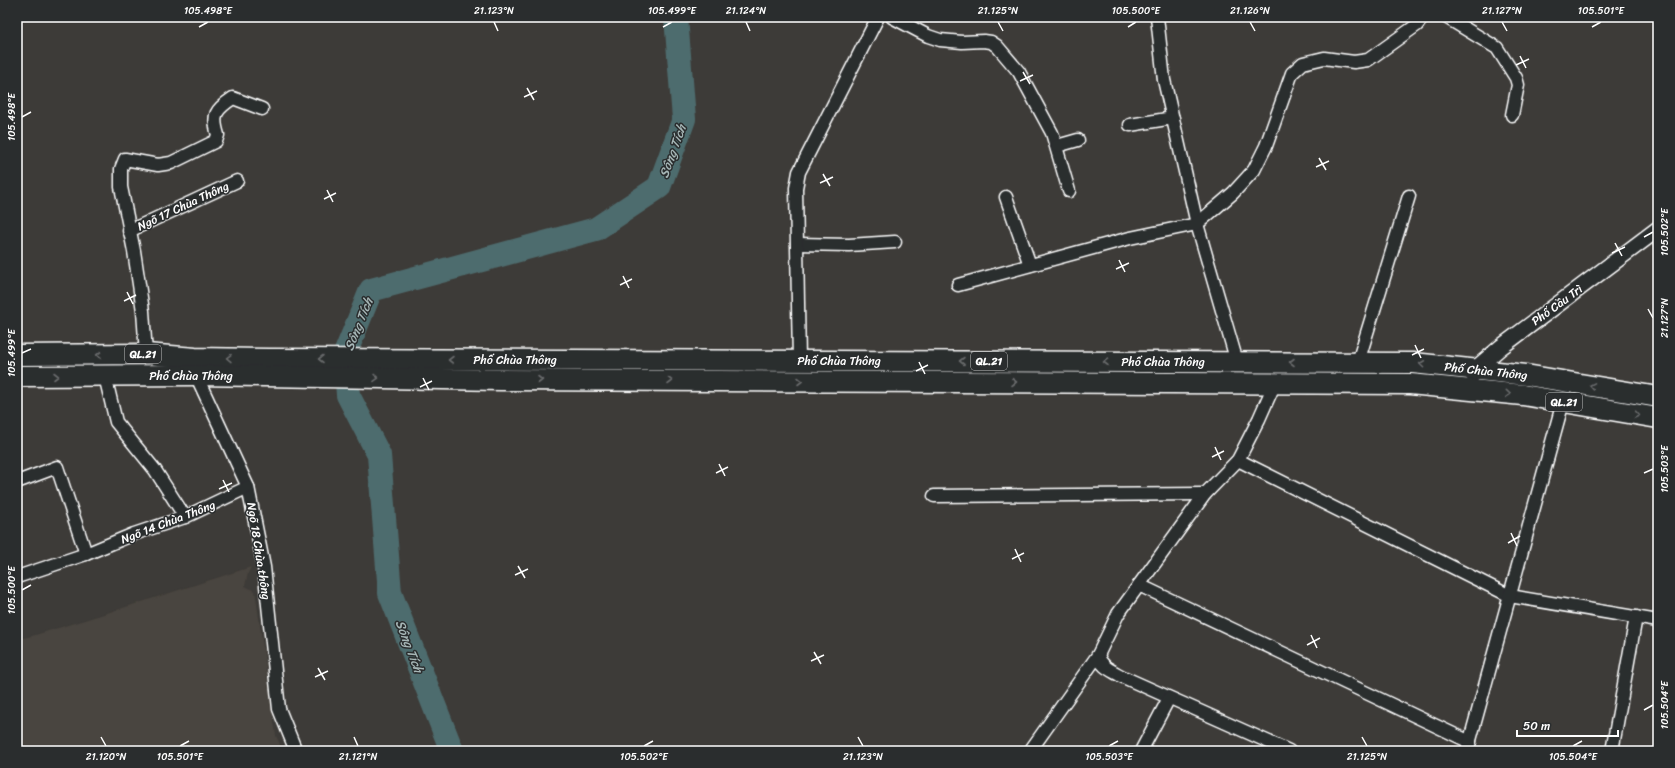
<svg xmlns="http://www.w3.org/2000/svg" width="1675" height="768" viewBox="0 0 1675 768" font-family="Sriracha,sans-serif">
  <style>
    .built { fill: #4a453f }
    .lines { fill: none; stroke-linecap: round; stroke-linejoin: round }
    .river { stroke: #4e6c6e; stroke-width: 24 }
    .minor-casing { stroke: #fff; stroke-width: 15 }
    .tertiary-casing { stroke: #fff; stroke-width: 18 }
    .trunk-casing { stroke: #fff; stroke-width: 23 }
    .minor { stroke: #2a2d2e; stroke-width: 12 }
    .tertiary { stroke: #2a2d2e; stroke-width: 15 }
    .trunk { stroke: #2a2d2e; stroke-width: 20 }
    .oneway { stroke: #6a6c6d }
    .ticks { fill: none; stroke: #fff; stroke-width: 1.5 }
    .labels { text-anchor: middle; stroke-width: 3; stroke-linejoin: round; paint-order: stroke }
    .shield { fill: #2a2d2e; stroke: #bfc0c0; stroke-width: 1 }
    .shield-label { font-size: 11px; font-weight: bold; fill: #fff }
    .street-label { font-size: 12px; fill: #fff; stroke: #2a2d2e }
    .water-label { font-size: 13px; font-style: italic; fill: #a6b6b6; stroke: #2a2d2e }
    .neatline { fill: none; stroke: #fff; stroke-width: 1.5 }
    .ticks-label { font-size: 10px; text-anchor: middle; fill: #fff }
  </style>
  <rect width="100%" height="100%" fill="#3d3b38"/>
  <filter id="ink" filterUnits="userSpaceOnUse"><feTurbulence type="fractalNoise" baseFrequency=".025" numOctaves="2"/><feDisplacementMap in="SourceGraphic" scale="8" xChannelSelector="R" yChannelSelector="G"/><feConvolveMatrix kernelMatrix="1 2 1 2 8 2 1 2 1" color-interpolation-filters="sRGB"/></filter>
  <g filter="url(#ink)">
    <polygon class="built" points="251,567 248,573 245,586 255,591 276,736 283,751 17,751 17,636 19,639 32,636 101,615"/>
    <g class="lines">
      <polyline class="river" points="452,751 390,593 379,455 348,395 345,354 371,290 596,229 659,187 684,119 676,17"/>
      <defs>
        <g id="minor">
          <polyline points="892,17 928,36 940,40 962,42 984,41 991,42 997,46 1019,72 1052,133 1069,191"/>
          <polyline points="1157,17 1164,80 1197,224 1237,362"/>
          <polyline points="1446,17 1497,48 1516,78 1518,85 1512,115"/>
          <polyline points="1130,125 1173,118"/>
          <polyline points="1057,146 1078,140"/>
          <polyline points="1006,197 1030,265"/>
          <polyline points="129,231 237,181"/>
          <polyline points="797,244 849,245 895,242"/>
          <polyline points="958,285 1130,238 1197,224 1233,193 1254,170 1266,146 1292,73 1303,63 1324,58 1354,62 1368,60 1417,25 1423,17"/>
          <path d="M146,354L143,311L134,251L121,187V169L125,159L158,165L171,163L216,141L218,135C212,115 215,110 233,98L262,109"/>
          <polyline points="799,361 796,188 799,172 878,17"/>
          <polyline points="1358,362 1409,196"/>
          <polyline points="196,369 196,375 248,487 264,567 279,709 296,751"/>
          <polyline points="105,376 116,422 155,470 185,517"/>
          <path d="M1275,383L1259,419L1238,460L1205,494L1118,614L1098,655C1101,667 1111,670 1121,676L1289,751"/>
          <polyline points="1238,460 1510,596 1658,621"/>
          <polyline points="17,482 57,467 86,554"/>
          <polyline points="934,496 1205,494"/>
          <polyline points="17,577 86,554 134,534 185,517 248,487"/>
          <polyline points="1139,585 1470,742"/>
          <polyline points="1030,751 1098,655"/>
          <polyline points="1141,751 1169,698"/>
          <polyline points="1467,751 1563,402"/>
          <polyline points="1612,751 1636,617"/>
        </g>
        <polyline id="tertiary" points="1473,375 1474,370 1501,347 1658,229"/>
        <g id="trunk">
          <polyline points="17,355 146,354 195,358 268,359 1413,363 1526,375 1658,397"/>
          <polyline points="17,376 196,375 501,380 1410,384 1523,395 1658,418"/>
        </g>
      </defs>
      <use href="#minor" class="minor-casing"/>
      <use href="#tertiary" class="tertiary-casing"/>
      <use href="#trunk" class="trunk-casing"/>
      <use href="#minor" class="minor"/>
      <use href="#tertiary" class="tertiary"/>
      <use href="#trunk" class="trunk"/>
    </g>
    <defs><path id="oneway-chevron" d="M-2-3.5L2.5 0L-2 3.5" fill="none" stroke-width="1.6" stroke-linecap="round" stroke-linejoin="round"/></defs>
    <g class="oneway">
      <use href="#oneway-chevron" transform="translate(99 355) rotate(180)"/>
      <use href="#oneway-chevron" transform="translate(229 358) rotate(-179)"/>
      <use href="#oneway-chevron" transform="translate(321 359) rotate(-180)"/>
      <use href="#oneway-chevron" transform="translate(451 360) rotate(-180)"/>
      <use href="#oneway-chevron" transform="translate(962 361) rotate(-180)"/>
      <use href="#oneway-chevron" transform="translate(1106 362) rotate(-180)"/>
      <use href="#oneway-chevron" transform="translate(1292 362) rotate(-180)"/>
      <use href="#oneway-chevron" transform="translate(1422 364) rotate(-173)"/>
      <use href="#oneway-chevron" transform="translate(56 376)"/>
      <use href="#oneway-chevron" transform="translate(376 378) rotate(1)"/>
      <use href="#oneway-chevron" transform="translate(540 380)"/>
      <use href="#oneway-chevron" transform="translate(670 381)"/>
      <use href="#oneway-chevron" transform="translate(800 381)"/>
      <use href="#oneway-chevron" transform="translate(1014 382)"/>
      <use href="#oneway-chevron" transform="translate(1592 386) rotate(-170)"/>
      <use href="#oneway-chevron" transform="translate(1508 394) rotate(5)"/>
      <use href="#oneway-chevron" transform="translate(1637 415) rotate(10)"/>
    </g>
  </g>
  <path class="ticks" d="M494,22L498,31M746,22L750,31M998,22L1003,31M1250,22L1255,31M1502,22L1507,31M199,27L208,22M663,27L672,22M1128,27L1136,22M1592,27L1601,22M1520,56L1526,68M1516,65L1529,59M1023,72L1030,84M1020,81L1033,75M527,88L534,100M524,97L537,91M22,117L31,112M1319,158L1326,170M1316,167L1329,161M823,174L830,186M820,183L833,177M327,190L333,202M324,199L336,193M1644,237L1653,232M1615,243L1622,256M1612,253L1625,247M1119,260L1125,272M1116,269L1129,263M623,276L629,288M620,285L632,279M127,292L133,304M124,301L136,295M1648,309L1653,318M1415,345L1421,358M22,353L31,349M1412,355L1424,349M919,362L925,374M916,371L928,365M423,378L429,390M420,387L432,381M1215,447L1221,460M1212,457L1224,451M719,464L725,476M716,473L728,467M1644,473L1653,469M223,480L229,492M219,489L232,483M1511,533L1517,546M1508,543L1520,536M1015,549L1021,562M1012,559L1024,553M518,566L525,578M515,575L528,569M22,590L31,585M1311,635L1317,648M1307,645L1320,638M814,652L821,664M811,661L824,655M318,668L325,680M315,677L328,671M1644,710L1653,705M101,737L106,746M354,737L358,746M858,737L863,746M1362,737L1367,746M180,746L189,741M644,746L653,741M1109,746L1118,741M1573,746L1582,741"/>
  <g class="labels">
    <g class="shield">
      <rect x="125" y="345" width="36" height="18" rx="3"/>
      <rect x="971" y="352" width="36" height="18" rx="3"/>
      <rect x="1546" y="393" width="36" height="18" rx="3"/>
    </g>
    <g class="shield-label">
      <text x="143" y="358">QL.21</text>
      <text x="989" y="365">QL.21</text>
      <text x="1564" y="406">QL.21</text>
    </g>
    <g class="street-label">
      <text transform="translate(183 206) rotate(-25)" y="4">Ngõ 17 Chùa Thông</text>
      <text transform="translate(1557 305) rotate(-36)" y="4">Phố Cầu Trì</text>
      <text x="515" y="364">Phố Chùa Thông</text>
      <text x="839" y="365">Phố Chùa Thông</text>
      <text x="1163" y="366">Phố Chùa Thông</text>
      <text transform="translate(1486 371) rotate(6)" y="4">Phố Chùa Thông</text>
      <text x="191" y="380">Phố Chùa Thông</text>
      <text transform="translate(168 522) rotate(-21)" y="4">Ngõ 14 Chùa Thông</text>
      <text transform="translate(259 551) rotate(81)" y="4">Ngõ 18 Chùa thông</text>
    </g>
    <g class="water-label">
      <text transform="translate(672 151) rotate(-70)" y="5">Sông Tích</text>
      <text transform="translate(358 324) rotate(-68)" y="5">Sông Tích</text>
      <text transform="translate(410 646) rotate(69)" y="5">Sông Tích</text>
    </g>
  </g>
  <rect width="1675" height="768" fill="none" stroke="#2a2d2e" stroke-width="44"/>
  <path d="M1517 730v6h101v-6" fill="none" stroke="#ffffff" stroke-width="2"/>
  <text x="1523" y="730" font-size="12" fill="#ffffff" stroke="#2a2d2e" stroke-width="3" paint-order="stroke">50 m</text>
  <rect x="22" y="22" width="1631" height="724" class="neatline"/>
  <g class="ticks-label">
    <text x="208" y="14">105.498°E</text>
    <text x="494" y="14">21.123°N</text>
    <text x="672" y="14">105.499°E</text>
    <text x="746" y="14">21.124°N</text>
    <text x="998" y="14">21.125°N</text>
    <text x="1136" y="14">105.500°E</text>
    <text x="1250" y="14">21.126°N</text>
    <text x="1502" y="14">21.127°N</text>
    <text x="1601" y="14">105.501°E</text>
    <text transform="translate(11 117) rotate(-90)" y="4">105.498°E</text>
    <text transform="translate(1664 232) rotate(-90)" y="4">105.502°E</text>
    <text transform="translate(1664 318) rotate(-90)" y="4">21.127°N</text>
    <text transform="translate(11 353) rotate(-90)" y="4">105.499°E</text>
    <text transform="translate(1664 469) rotate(-90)" y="4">105.503°E</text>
    <text transform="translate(11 590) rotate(-90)" y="4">105.500°E</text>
    <text transform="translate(1664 705) rotate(-90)" y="4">105.504°E</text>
    <text x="106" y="760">21.120°N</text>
    <text x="180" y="760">105.501°E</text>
    <text x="358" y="760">21.121°N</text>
    <text x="644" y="760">105.502°E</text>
    <text x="863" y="760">21.123°N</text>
    <text x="1109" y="760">105.503°E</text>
    <text x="1367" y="760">21.125°N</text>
    <text x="1573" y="760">105.504°E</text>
  </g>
</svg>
